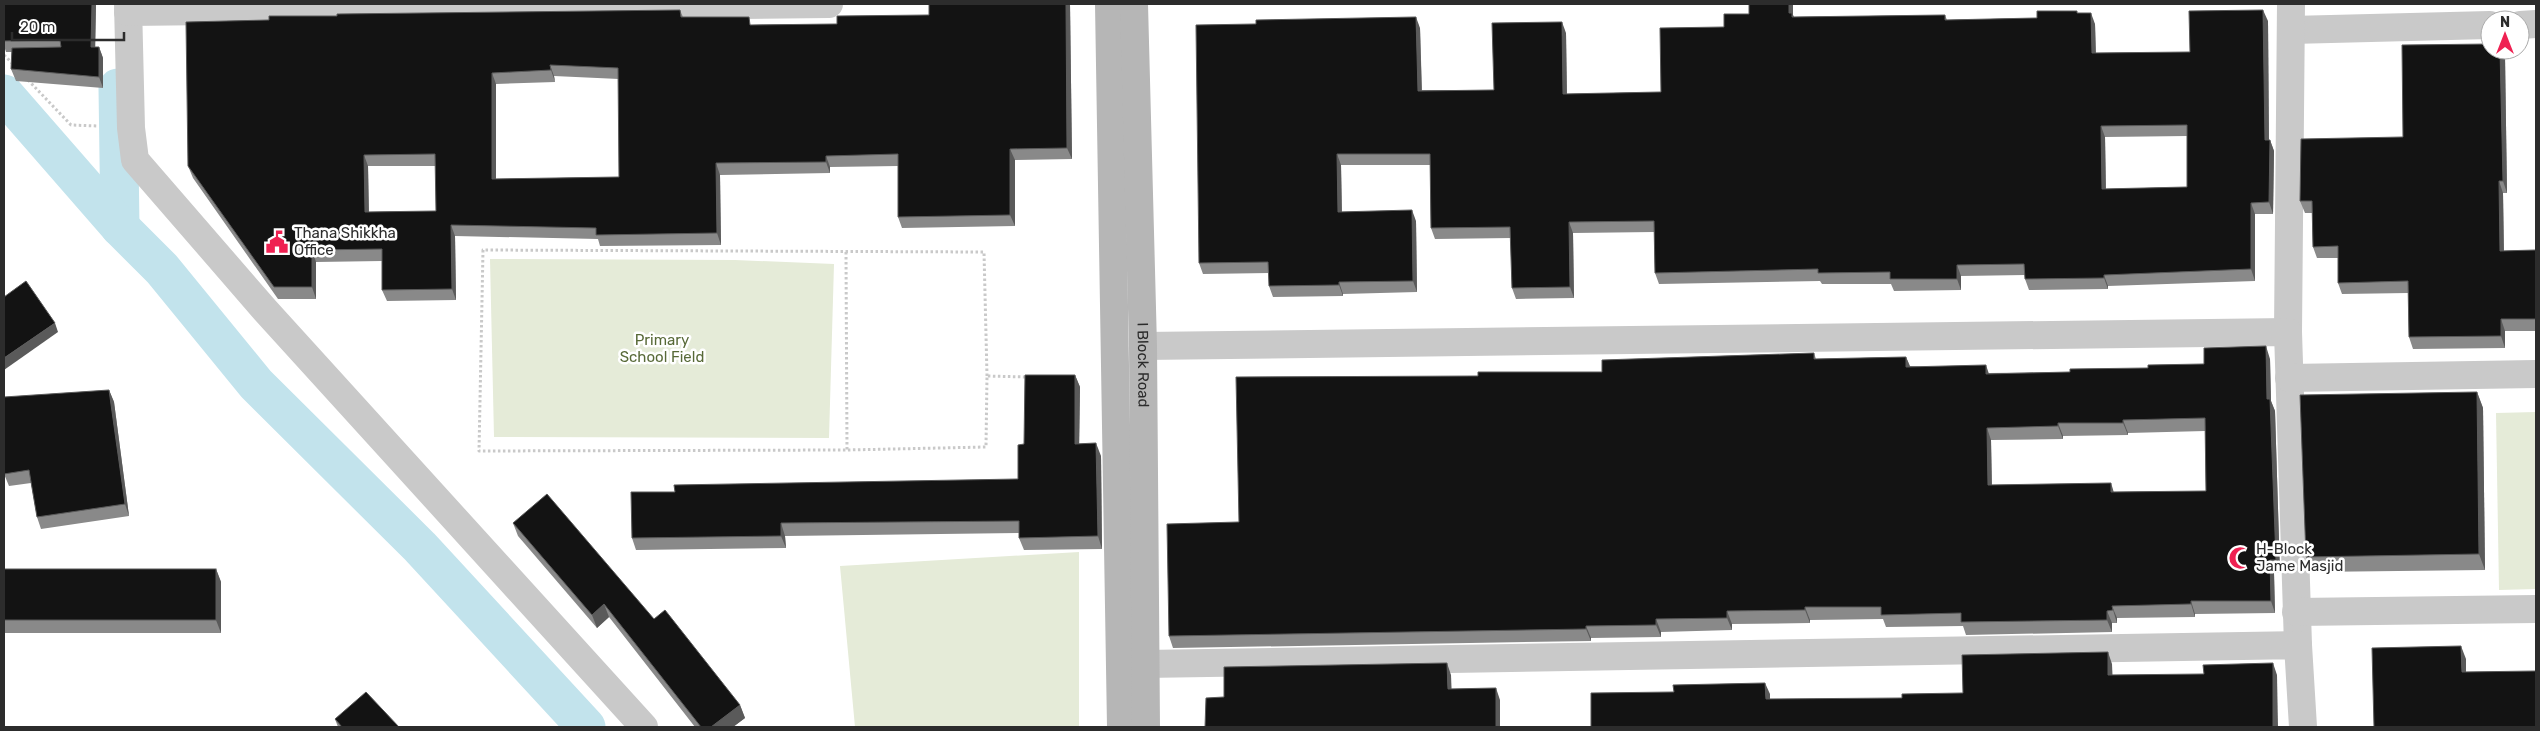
<svg xmlns="http://www.w3.org/2000/svg" width="2540" height="731" viewBox="0 0 2540 731" font-family="Rubik,sans-serif">
  <style>
    .green { fill: #e5ebd8 }
    .lines { fill: none; stroke-linecap: round; stroke-linejoin: round }
    .canal { stroke: #c2e3ec; stroke-width: 39 }
    .path { stroke: #c9c9c9; stroke-width: 3; stroke-dasharray: 2.5 2.5; stroke-linecap: butt }
    .street { stroke: #c9c9c9; stroke-width: 28 }
    .secondary { stroke: #b6b6b6; stroke-width: 28 }
    .wall { fill: #898989; fill-rule: evenodd }
    .shaded-wall { fill: #5a5a5a }
    .building { fill: #131313; stroke: #5a5a5a; fill-rule: evenodd }
    .labels { text-anchor: middle; stroke-width: 5; stroke-linejoin: round; paint-order: stroke }
    .poi-label { font-size: 15px; fill: #2c2c2c; stroke: #fff; text-anchor: start }
    .park-label { font-size: 15px; fill: #576937; stroke: #fff }
    .street-label { font-size: 15px; fill: #2c2c2c; stroke: #fff }
  </style>
  <rect width="100%" height="100%" fill="#fff"/>
  <g class="green">
    <polygon points="490,259 735,260 834,264 829,438 494,437"/>
    <polygon points="2536,412 2536,589 2499,590 2496,413"/>
    <polygon points="1079,552 1079,727 855,727 840,566"/>
  </g>
  <g class="lines">
    <g class="canal">
      <polyline points="118,88 120,227"/>
      <polyline points="4,94 120,227 162,269 256,384 420,547 586,727"/>
    </g>
    <g class="path">
      <polyline points="4,55 14,65"/>
      <polyline points="28,80 71,125 98,126"/>
      <polyline points="846,252 847,450"/>
      <polyline points="987,376 984,252 483,250 479,451 847,450 986,447 987,376 1026,377"/>
    </g>
    <g class="street">
      <polyline points="128,4 131,128 135,160 265,310 644,727"/>
      <polyline points="128,12 829,4"/>
      <polyline points="2520,25 2536,24"/>
      <polyline points="2291,30 2490,25"/>
      <polyline points="2288,332 2291,4"/>
      <polyline points="1143,346 2288,332 2298,645"/>
      <polyline points="2289,378 2536,374"/>
      <polyline points="2296,612 2536,609"/>
      <polyline points="1144,664 2298,645 2303,727"/>
    </g>
    <g class="secondary">
      <polyline points="1109,4 1121,727"/>
      <path id="s1" d="M1134,4L1143,346L1146,727"/>
    </g>
  </g>
  <g class="wall">
    <polygon points="4,4 96,4 95,47 99,47 103,58 103,88 16,81 11,69 12,52 6,52 4,46"/>
    <path d="M1070,4L1072,159L1015,160V226L902,228L898,217V166L830,167V173L720,175L721,245L600,246L598,239L455,236L456,300L387,301L382,290V261L316,262V299H278L193,178L188,166L269,20L680,10L683,17L752,25L837,24L929,15ZM554,76L619,79V177L496,179V84L555,82ZM368,166H436V211L369,212Z"/>
    <path d="M2077,11V13L2095,24L2096,53L2190,52L2268,21L2269,140H2270L2274,151L2273,214H2255V281L2108,286V289L2029,290L2025,279V275L1961,276V290L1894,291L1891,284H1822L1820,281L1659,284L1655,273L1654,232L1573,233L1574,298L1516,299L1512,288L1511,238L1435,239L1431,228L1430,165H1341L1342,212L1416,221L1417,292L1343,294V296L1273,297L1269,286V273L1203,274L1199,263L1420,28L1422,90H1494L1566,33L1567,94L1661,92L1724,27L1749,14L1793,15L1794,17L1945,15L1947,20L2037,18ZM2187,136V187L2106,189L2105,137Z"/>
    <polygon points="2490,50 2502,50 2505,56 2507,193 2503,193 2504,251 2536,250 2536,331 2505,331 2505,348 2413,349 2409,337 2408,293 2342,294 2338,283 2338,258 2317,258 2313,247 2312,213 2305,213 2300,201 2403,137"/>
    <path d="M1814,353L1816,359L1906,357L1910,366L1989,373L2070,372L2148,368L2270,359L2271,401L2275,411L2280,573H2274L2275,613L2195,614V617L2117,618V623H2112V632L1966,635L1963,626L1886,627L1883,619L1810,620V623L1732,624V630L1661,632V637L1591,638V641L1173,648L1169,636L1239,522L1478,376L1602,372ZM2205,431L2206,491L2114,492L1992,485L1991,440L2063,439V436L2128,435V433Z"/>
    <polygon points="1075,375 1080,387 1079,444 1101,456 1102,549 1024,550 1019,538 1019,533 785,536 786,548 636,550 632,538 1018,479 1024,444"/>
    <polygon points="109,390 114,402 129,516 41,529 37,517 31,483 9,486 4,474"/>
    <polygon points="2477,392 2483,408 2485,570 2311,572 2306,557"/>
    <polygon points="513,523 654,619 740,705 745,718 733,727 695,727 609,617 597,628 518,536"/>
    <polygon points="4,569 216,569 221,582 221,633 4,633"/>
    <polygon points="335,719 399,727 338,727"/>
  </g>
  <g class="shaded-wall">
    <polygon points="92,4 96,4 95,58 91,47"/>
    <polygon points="1066,4 1070,4 1072,159 1067,148"/>
    <polygon points="1789,4 1793,4 1793,15 1796,24 1789,13"/>
    <polygon points="2263,10 2268,21 2269,151 2265,140"/>
    <polygon points="2091,13 2095,24 2096,64 2092,53"/>
    <polygon points="1416,17 1420,28 1422,102 1418,91"/>
    <polygon points="1562,22 1566,33 1567,105 1563,94"/>
    <polygon points="99,47 103,58 103,88 99,77"/>
    <polygon points="2500,50 2502,50 2505,56 2507,193 2503,181"/>
    <polygon points="550,65 554,76 555,82 551,70"/>
    <polygon points="492,73 496,84 496,190 492,179"/>
    <polygon points="2101,126 2105,137 2106,200 2102,189"/>
    <polygon points="2270,140 2274,151 2273,214 2269,202"/>
    <polygon points="1010,149 1015,160 1015,226 1010,215"/>
    <polygon points="1337,154 1341,165 1342,223 1338,212"/>
    <polygon points="364,155 368,166 369,223 365,212"/>
    <polygon points="826,156 830,167 830,173 826,162"/>
    <polygon points="716,163 720,175 721,245 717,233"/>
    <polygon points="2499,181 2503,193 2504,262 2500,251"/>
    <polygon points="2251,203 2255,214 2255,281 2251,269"/>
    <polygon points="1412,210 1416,221 1417,292 1413,281"/>
    <polygon points="1569,222 1573,233 1574,298 1570,287"/>
    <polygon points="451,225 455,236 456,300 452,289"/>
    <polygon points="312,250 316,262 316,299 312,287"/>
    <polygon points="1957,265 1961,276 1961,290 1957,279"/>
    <polygon points="2104,275 2108,286 2108,289 2104,278"/>
    <polygon points="1339,282 1343,294 1343,296 1339,285"/>
    <polygon points="2501,319 2505,331 2505,348 2501,336"/>
    <polygon points="55,323 58,332 4,370 4,358"/>
    <polygon points="2266,346 2270,359 2271,401 2275,411 2280,573 2276,560 2267,399"/>
    <polygon points="1906,357 1911,369 1906,367"/>
    <polygon points="1986,365 1990,377 1986,374"/>
    <polygon points="1075,375 1080,387 1079,456 1075,444"/>
    <polygon points="109,390 114,402 129,516 125,504"/>
    <polygon points="2477,392 2483,408 2485,570 2479,554"/>
    <polygon points="2123,420 2128,433 2128,435 2123,423"/>
    <polygon points="2058,423 2063,436 2063,439 2058,426"/>
    <polygon points="1987,428 1991,440 1992,498 1988,485"/>
    <polygon points="1096,443 1101,456 1102,549 1098,536"/>
    <polygon points="2111,483 2115,496 2111,492"/>
    <polygon points="781,523 785,536 786,548 781,536"/>
    <polygon points="2270,560 2274,573 2275,613 2271,601"/>
    <polygon points="216,569 221,582 221,633 216,620"/>
    <polygon points="2191,601 2195,614 2195,617 2191,604"/>
    <polygon points="604,604 609,617 597,628 592,615"/>
    <polygon points="2112,606 2117,618 2117,623 2113,610"/>
    <polygon points="1805,607 1810,620 1810,623 1805,610"/>
    <polygon points="1727,611 1732,624 1732,630 1727,618"/>
    <polygon points="2107,611 2112,623 2112,632 2107,620"/>
    <polygon points="1656,619 1661,632 1661,637 1656,625"/>
    <polygon points="1586,626 1591,638 1591,641 1586,629"/>
    <polygon points="2461,646 2466,659 2466,685 2462,672"/>
    <polygon points="2108,652 2112,664 2113,687 2108,675"/>
    <polygon points="1447,663 1451,675 1452,700 1448,689"/>
    <polygon points="2273,663 2277,675 2278,727 2273,727"/>
    <polygon points="1765,683 1770,694 1770,711 1766,699"/>
    <polygon points="1496,688 1500,700 1500,727 1496,727"/>
    <polygon points="740,705 745,718 733,727 711,727"/>
  </g>
  <g class="building">
    <polygon points="4,4 92,4 91,47 99,47 99,77 11,69 12,48 61,47 60,40 4,41"/>
    <path d="M929,4H1066L1067,148L1010,149V215L898,217V154L826,156V162L716,163L717,233L596,235V228L451,225L452,289L382,290V249L312,250V287H274L188,166L186,22L269,20V16H337V14L680,10L681,17H749L750,25L837,24V16L929,15ZM550,65L618,68L619,177L492,179V73L551,70ZM435,154L436,211L365,212L364,155Z"/>
    <path d="M1749,4H1789V13H1792V17L1945,15V20L2037,18V11H2077V13H2091L2092,53L2190,52L2189,11L2263,10L2265,140H2270L2269,202L2251,203V269L2104,275V278L2025,279L2024,264L1957,265V279H1890V272L1818,273V269L1655,273L1654,221L1569,222L1570,287L1512,288L1510,227L1431,228L1430,154H1337L1338,212L1412,210L1413,281L1339,282V285L1269,286L1268,262L1199,263L1196,25L1256,24V20L1416,17L1418,91L1494,90L1492,23L1562,22L1563,94L1661,92L1660,28L1724,27V14H1749ZM2187,125V187L2102,189L2101,126Z"/>
    <polygon points="2490,44 2490,50 2500,50 2503,181 2499,181 2500,251 2536,250 2536,319 2501,319 2501,336 2409,337 2408,281 2338,283 2338,246 2313,247 2312,201 2300,201 2301,139 2403,137 2402,45"/>
    <polygon points="26,281 55,323 4,358 4,297"/>
    <path d="M2266,346L2267,399H2270L2276,560H2270L2271,601H2191V604L2112,606L2113,610L2107,611V620L1961,622V613L1881,615V607H1805V610L1727,611V618L1656,619V625L1586,626V629L1169,636L1167,524L1239,522L1236,377L1478,376V372H1602V360L1814,353V359L1906,357V367L1986,365V374L2070,372V369L2148,368V365L2204,364V348ZM2205,418L2206,491L2111,492V483L1988,485L1987,428L2058,426V423H2123V420Z"/>
    <polygon points="1025,375 1075,375 1075,444 1096,443 1098,536 1019,538 1019,521 781,523 781,536 632,538 631,492 675,492 674,485 1018,479 1018,445 1024,444"/>
    <polygon points="109,390 125,504 37,517 29,470 4,474 4,397"/>
    <polygon points="2477,392 2479,554 2306,557 2300,395"/>
    <polygon points="547,494 654,619 665,610 740,705 711,727 701,727 604,604 592,615 513,523"/>
    <rect x="4" y="569" width="212" height="51"/>
    <polygon points="2461,646 2462,672 2536,671 2536,727 2374,727 2372,648"/>
    <polygon points="2108,652 2108,675 2204,674 2203,665 2273,663 2273,727 1591,727 1591,693 1674,692 1673,685 1765,683 1766,699 1902,698 1902,694 1963,693 1962,655"/>
    <polygon points="1447,663 1448,689 1496,688 1496,727 1205,727 1206,698 1224,697 1224,667"/>
    <polygon points="366,692 399,727 342,727 335,719"/>
  </g>
  <defs>
    <symbol id="civic-bare" viewBox="-9 -9 18 18"><path d="M-.6-6.5H3V-4.5H.6V-3L4-1V1h2V6H-6V1h2V-1L-.6-3ZM-1.2 2.5V6h2.4V2.5Z" fill="#ef2152" stroke="#fff" stroke-width="2.5" paint-order="stroke"/></symbol>
    <symbol id="mosque-bare" viewBox="-9 -9 18 18"><path d="M3.5-4.9A6 6 0 1 0 3.5 4.9A5 5 0 1 1 3.5-4.9Z" fill="#ef2152" stroke="#fff" stroke-width="2.5" paint-order="stroke"/></symbol>
  </defs>
  <g fill-rule="evenodd">
    <use href="#civic-bare" x="261" y="226" width="32" height="32"/>
    <use href="#mosque-bare" x="2224" y="542" width="32" height="32"/>
  </g>
  <g class="labels">
    <g class="poi-label">
      <text x="294" y="238">Thana Shikkha<tspan x="294" dy="17">Office</tspan></text>
      <text x="2256" y="554">H-Block<tspan x="2256" dy="17">Jame Masjid</tspan></text>
    </g>
    <g class="park-label">
      <text x="662" y="345">Primary<tspan x="662" dy="17">School Field</tspan></text>
    </g>
    <g class="street-label">
      <text dy="5" stroke="none"><textPath href="#s1" startOffset="361">I Block Road</textPath></text>
    </g>
  </g>
  <rect width="2540" height="731" fill="none" stroke="#2c2c2c" stroke-width="10"/>
  <g transform="translate(2505 35)"><circle r="24" fill="#ffffff" stroke="#ababab"/>
  <path d="M0-4L9 19L0 12L-9 19Z" fill="#ef2152"/>
  <text y="-8" font-size="14" font-weight="bold" text-anchor="middle" fill="#2c2c2c">N</text>
  </g>
  <path d="M12 32v8h112v-8" fill="none" stroke="#2c2c2c" stroke-width="2.5"/>
  <text x="20" y="32" font-size="15" fill="#2c2c2c" stroke="#ffffff" stroke-width="4" paint-order="stroke">20 m</text>
</svg>
